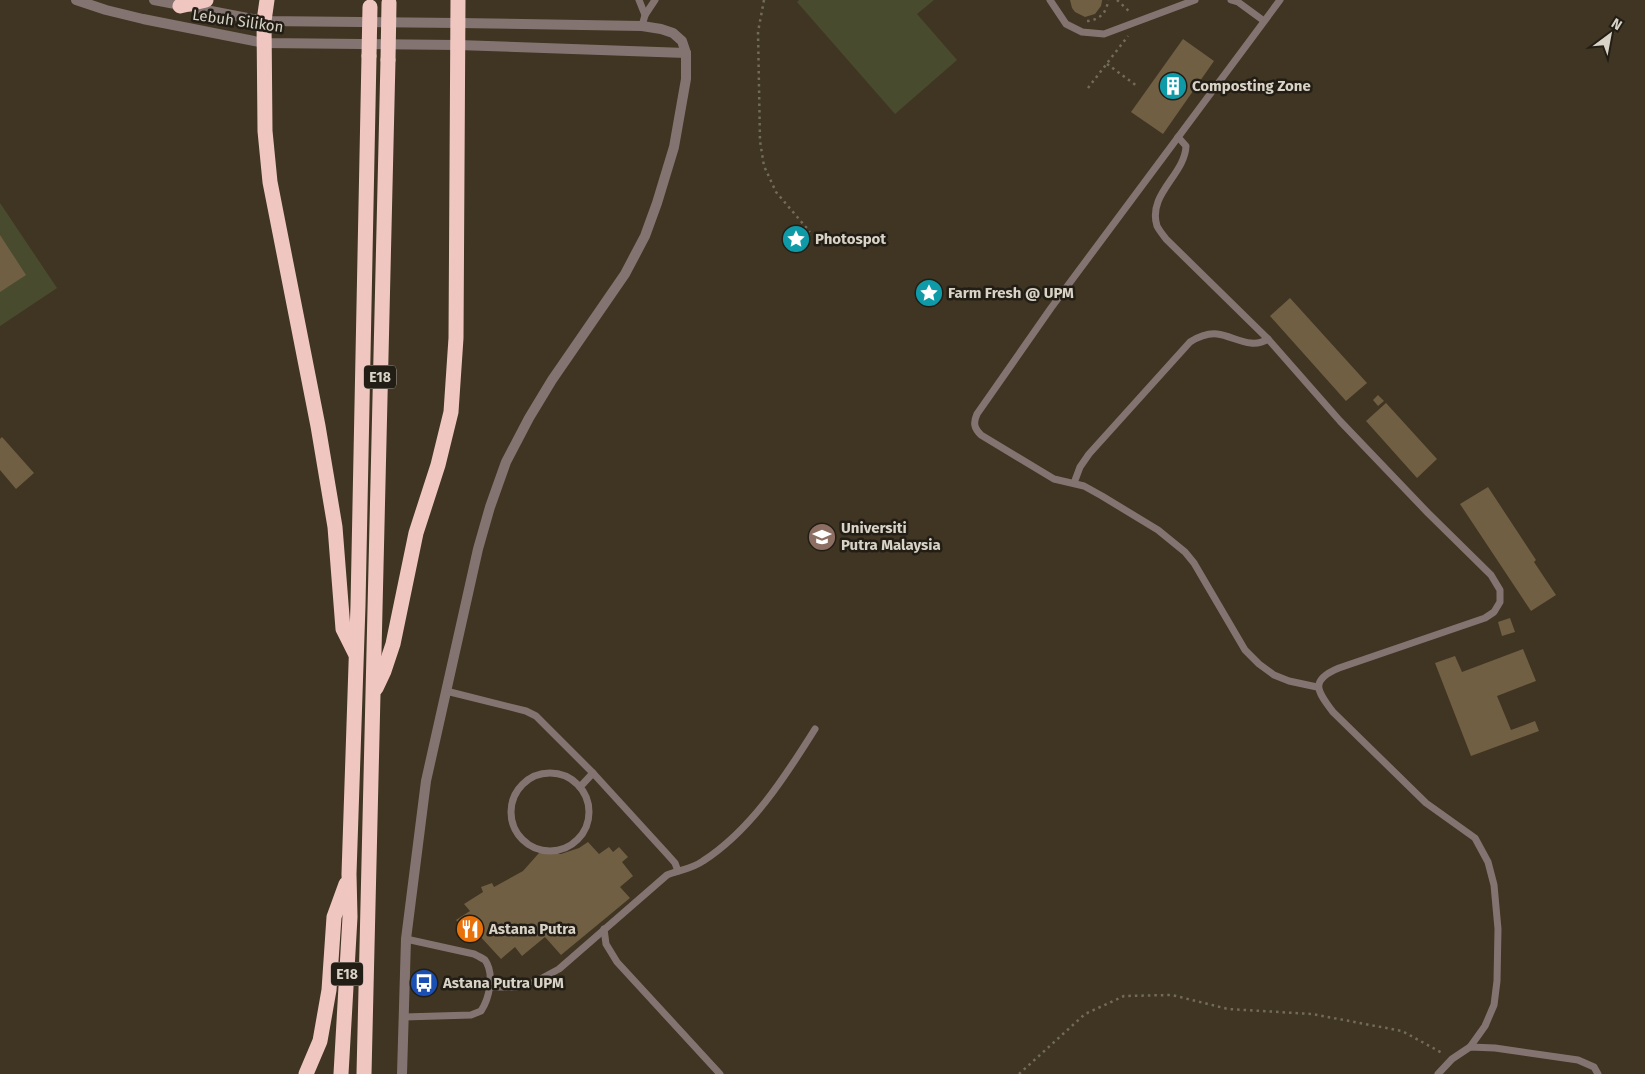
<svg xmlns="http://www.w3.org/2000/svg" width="1645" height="1074" viewBox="0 0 1645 1074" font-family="'Fira Sans',sans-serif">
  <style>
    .green { fill: #494b2f }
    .building { fill: #715f43 }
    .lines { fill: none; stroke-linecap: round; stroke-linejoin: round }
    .path { stroke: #736b5a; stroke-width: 2.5; stroke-dasharray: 2.5 4; stroke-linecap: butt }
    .service { stroke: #847471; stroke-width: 7 }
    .minor { stroke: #847471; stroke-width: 10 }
    .tertiary { stroke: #847471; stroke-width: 10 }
    .motorway { stroke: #efc7c0; stroke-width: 15 }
    .motorway-bridge { stroke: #efc7c0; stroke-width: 15 }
    .labels { text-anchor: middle; stroke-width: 5; stroke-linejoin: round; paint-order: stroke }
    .shield { fill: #221d15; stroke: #a29c92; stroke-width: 1 }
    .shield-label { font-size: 14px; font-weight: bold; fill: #d9d3c7 }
    .street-label { font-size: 15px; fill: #d9d3c7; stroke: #221d15 }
    .poi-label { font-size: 15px; font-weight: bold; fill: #d9d3c7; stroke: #221d15; text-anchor: start }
  </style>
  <rect width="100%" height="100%" fill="#3f3522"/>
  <g class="green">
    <polygon points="799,0 934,0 917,14 957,60 895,114 797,2"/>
    <polygon points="0,203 57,288 0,326"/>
  </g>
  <g class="building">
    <polygon points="1070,0 1102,0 1102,1 1101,6 1095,14 1085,17 1075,12 1072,8"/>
    <polygon points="1183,39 1214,61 1163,134 1131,112"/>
    <polygon points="0,235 26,275 0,292"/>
    <polygon points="1290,298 1367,383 1346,401 1270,316"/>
    <polygon points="1378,395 1384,401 1378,406 1373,400"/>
    <polygon points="1386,403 1437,459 1417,478 1366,421"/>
    <polygon points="2,437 34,473 16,489 0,470 0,439"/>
    <polygon points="1488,487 1536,560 1534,562 1556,595 1531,611 1460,504"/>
    <polygon points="1510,618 1515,632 1502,636 1498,622"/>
    <polygon points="1523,649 1536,681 1497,696 1511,730 1535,721 1539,731 1471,756 1435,663 1455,656 1462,672"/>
    <polygon points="588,842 599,854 609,847 613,852 619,847 628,857 622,862 633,876 620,887 630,898 561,955 545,937 522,956 515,947 501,959 478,934 474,938 456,920 470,911 464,904 483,892 481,887 492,883 494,887 523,871 539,853 561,854 579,848"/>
  </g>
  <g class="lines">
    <g class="path">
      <polyline points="764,0 758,32 760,141 764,166 776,192 810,232"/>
      <polyline points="1117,0 1131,13"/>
      <path d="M1087,21C1099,20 1107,13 1108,0"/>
      <polyline points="1107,64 1137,86"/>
      <polyline points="1088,88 1128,36"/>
      <polyline points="1019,1074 1085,1014 1124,996 1172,995 1228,1009 1312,1014 1402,1031 1444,1054"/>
    </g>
    <g class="service">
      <polyline points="639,0 645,15"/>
      <polyline points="1050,0 1066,24 1082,32 1104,34 1195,0"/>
      <polyline points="1231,0 1238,2 1264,21"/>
      <path d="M1280,0L1051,308L977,414C973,423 974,428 981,435L1054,479L1084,486L1102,496L1158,530L1185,552L1194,563L1245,650L1259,664L1274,675L1289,681L1317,687"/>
      <polyline points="642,26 645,15 655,0"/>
      <path d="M1178,137L1186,146C1185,175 1147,194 1157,226C1159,230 1163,235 1166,239L1268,339L1340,421L1428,513L1491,575L1500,590V602L1494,612L1485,618L1339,668C1310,680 1316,690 1333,712L1426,803L1475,838L1488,862L1494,885L1498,929L1497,981L1494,1005L1485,1026L1470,1047"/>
      <path d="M1074,483L1080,467L1089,454L1190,342C1198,337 1207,333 1217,334C1234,336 1251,350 1268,339"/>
      <polyline points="446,691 526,711 536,716 593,773 667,854 675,863 678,871"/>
      <circle cx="550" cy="812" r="39"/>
      <polyline points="580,787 593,773"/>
      <polyline points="604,929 606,944 617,962 720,1074"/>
      <path d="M489,987H517L535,982L559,969L667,875C679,870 692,869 703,861C751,830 785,777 815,729"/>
      <path d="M404,1017L471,1015L481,1011C489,999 495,974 485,960C482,958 478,956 474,954L406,939"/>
      <polyline points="1438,1074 1452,1059 1470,1047 1495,1048 1578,1060 1594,1067 1598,1074"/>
    </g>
    <g class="minor">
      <polyline points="458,45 686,53"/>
      <polyline points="402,1074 406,939 426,781 478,549 490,507 506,462 529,418 552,380 625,274 645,236 657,203 674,147 686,79 686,53 682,41 673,33 661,29 642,26 458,23"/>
    </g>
    <g class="tertiary">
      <polyline points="76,0 106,10 143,19 264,43 458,45"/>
      <polyline points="154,0 264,21 458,23"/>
    </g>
    <g class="motorway">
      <polyline points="267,0 264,21 265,131 270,182 318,426 335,527 343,629 355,653"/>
      <polyline points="180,6 206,0"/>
      <polyline points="376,688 384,671 393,644 416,533 438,465 451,412 456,338 458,0"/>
      <polyline points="306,1074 320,1041 329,990 334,917 346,884"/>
      <polyline points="341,1074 350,917 349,874 358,605 369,56"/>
      <polyline points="364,1074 388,60"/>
    </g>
    <g class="motorway-bridge">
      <polyline points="369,56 370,7"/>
      <polyline points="388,60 389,3"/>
    </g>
  </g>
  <defs>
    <symbol id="building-disc" viewBox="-11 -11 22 22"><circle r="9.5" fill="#0f9aa8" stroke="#221d15"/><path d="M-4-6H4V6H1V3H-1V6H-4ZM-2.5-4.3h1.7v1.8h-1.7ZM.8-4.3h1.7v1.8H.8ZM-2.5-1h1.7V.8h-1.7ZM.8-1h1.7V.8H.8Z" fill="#fff"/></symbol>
    <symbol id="sight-disc" viewBox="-11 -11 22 22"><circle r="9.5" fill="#0f9aa8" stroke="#221d15"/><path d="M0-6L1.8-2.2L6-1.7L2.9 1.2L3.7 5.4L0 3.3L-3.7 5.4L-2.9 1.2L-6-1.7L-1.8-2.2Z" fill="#fff"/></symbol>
    <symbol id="university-disc" viewBox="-11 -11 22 22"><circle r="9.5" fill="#8d6e63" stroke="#221d15"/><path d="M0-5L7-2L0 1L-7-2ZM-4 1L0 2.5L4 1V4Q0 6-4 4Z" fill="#fff"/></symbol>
    <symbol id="restaurant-disc" viewBox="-11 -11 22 22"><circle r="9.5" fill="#e8710a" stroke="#221d15"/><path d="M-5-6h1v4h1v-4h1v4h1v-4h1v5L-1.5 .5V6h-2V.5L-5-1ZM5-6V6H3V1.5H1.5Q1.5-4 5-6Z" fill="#fff"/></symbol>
    <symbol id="bus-disc" viewBox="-11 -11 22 22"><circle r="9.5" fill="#1a4fb4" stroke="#221d15"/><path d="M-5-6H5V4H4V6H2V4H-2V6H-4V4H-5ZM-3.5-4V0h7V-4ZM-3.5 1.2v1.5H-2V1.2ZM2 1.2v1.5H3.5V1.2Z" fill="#fff"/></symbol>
  </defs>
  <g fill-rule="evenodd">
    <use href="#building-disc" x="1157" y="70" width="32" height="32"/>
    <use href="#sight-disc" x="780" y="223" width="32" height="32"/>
    <use href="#sight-disc" x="913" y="277" width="32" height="32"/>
    <use href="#university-disc" x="806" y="521" width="32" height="32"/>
    <use href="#restaurant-disc" x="454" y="913" width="32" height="32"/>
    <use href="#bus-disc" x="408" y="967" width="32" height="32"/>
  </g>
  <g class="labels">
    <g class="shield">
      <rect x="364" y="365.5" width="32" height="23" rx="4"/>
      <rect x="331" y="962.5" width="32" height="23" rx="4"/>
    </g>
    <g class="shield-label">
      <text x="380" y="382">E18</text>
      <text x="347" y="979">E18</text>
    </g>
    <g class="street-label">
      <text transform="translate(238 21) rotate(8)" y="5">Lebuh Silikon</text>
    </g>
    <g class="poi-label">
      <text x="1192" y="91">Composting Zone</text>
      <text x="815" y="244">Photospot</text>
      <text x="948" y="298">Farm Fresh @ UPM</text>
      <text x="841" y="533">Universiti<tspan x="841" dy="17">Putra Malaysia</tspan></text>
      <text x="489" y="934">Astana Putra</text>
      <text x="443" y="988">Astana Putra UPM</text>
    </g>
  </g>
  <g transform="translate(1610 35) rotate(32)" stroke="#221d15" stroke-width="4" paint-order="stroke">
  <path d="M0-4L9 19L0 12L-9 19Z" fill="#d9d3c7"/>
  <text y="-8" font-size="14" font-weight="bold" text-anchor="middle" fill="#d9d3c7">N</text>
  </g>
</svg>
